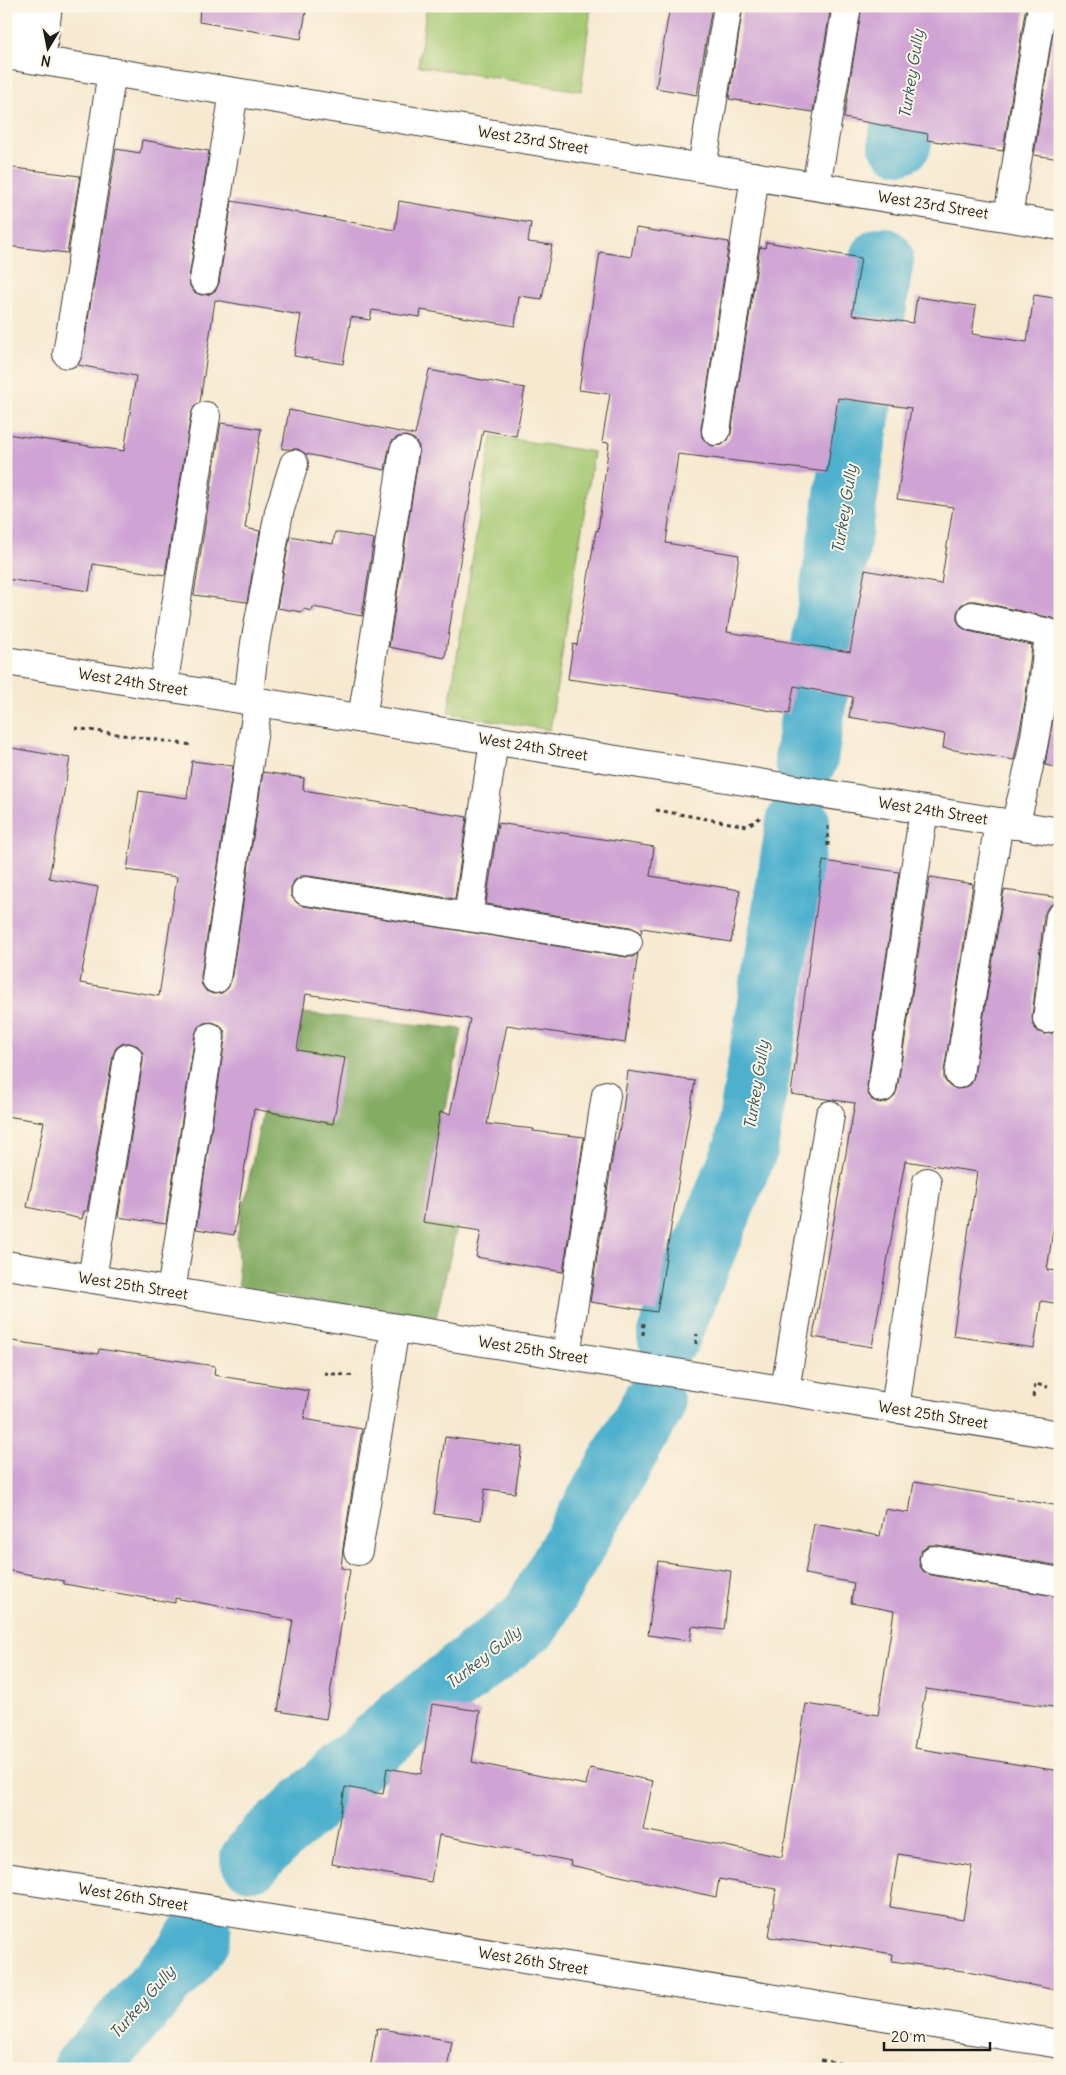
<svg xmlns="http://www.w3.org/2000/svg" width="1066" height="2075" viewBox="0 0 1066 2075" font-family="Delius,sans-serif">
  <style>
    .green { fill: #a5c872; stroke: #607247 }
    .forest { fill: #84ac64; stroke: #506440 }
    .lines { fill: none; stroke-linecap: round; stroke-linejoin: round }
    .river { stroke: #4eb0cd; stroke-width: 64 }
    .building { fill: #cfa4d4; fill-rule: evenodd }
    .minor-casing { stroke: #3d3b37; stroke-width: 30 }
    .path { stroke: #3d3b37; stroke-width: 3; stroke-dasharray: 4 4; stroke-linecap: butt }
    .minor { stroke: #fff; stroke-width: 28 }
    .labels { text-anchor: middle; stroke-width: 4; stroke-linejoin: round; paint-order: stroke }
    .street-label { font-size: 15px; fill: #1c1c1c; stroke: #fcf5e5 }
    .water-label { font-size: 16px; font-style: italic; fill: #305763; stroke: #fcf5e5 }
  </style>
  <rect width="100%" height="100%" fill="#fcf5e5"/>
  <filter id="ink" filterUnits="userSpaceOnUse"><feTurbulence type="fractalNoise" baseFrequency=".02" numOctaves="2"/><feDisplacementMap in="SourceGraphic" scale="10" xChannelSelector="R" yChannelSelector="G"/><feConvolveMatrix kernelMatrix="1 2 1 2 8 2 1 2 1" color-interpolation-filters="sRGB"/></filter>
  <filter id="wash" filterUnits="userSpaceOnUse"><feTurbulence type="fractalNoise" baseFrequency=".0096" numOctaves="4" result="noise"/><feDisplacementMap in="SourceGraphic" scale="20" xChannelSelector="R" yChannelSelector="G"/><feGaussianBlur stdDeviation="1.12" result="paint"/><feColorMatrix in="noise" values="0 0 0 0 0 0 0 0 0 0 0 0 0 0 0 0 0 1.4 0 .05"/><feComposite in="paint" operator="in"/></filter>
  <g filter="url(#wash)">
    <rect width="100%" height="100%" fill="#f6e9d0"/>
    <g class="green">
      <polygon points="427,6 591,6 581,91 418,66"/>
      <polygon points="492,436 594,452 550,730 448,713"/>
    </g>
    <polygon class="forest" points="303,1013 462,1029 446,1107 440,1112 423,1222 457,1227 436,1318 239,1289 237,1238 263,1110 289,1114"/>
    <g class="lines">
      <g class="river">
        <polyline points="900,142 916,42"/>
        <polyline points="806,759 882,259"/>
        <polyline points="669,1335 746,1148 798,822"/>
        <polyline points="252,1859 260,1849 403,1720 530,1621 653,1405"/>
        <polyline points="85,2069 189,1952 200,1936"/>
      </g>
    </g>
    <g id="blocks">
      <g class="building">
        <polygon points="200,6 307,6 301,39 199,22"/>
        <polygon points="670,6 712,6 697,95 656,88"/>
        <polygon points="743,6 831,6 813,112 729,99"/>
        <polygon points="862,6 1026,6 1003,151 927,140 928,134 844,118"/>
        <polygon points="1057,6 1060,6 1060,159 1034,155"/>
        <polygon points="142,140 209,151 189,278 190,286 194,292 201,295 210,294 216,290 219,283 232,201 395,230 399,201 531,223 528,242 552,245 542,299 519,296 515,326 421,310 420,317 372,310 370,320 351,317 343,364 294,356 301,315 215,300 200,402 194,407 191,414 165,575 93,564 89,591 6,579 6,434 124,451 136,376 78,365 82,356 116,149 140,153"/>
        <polygon points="6,167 80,176 67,253 6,246"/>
        <path d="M636,228L729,242L701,429L702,437L707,443L713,446L722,445L728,440L731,433L760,247L765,248L766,242L861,258L852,315L913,323L917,297L976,306L972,334L1027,342L1034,295L1060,299V622L1052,618L975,601H968L961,605L957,613V620L961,627L968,631L1032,645L1025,703L1014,760L943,748L945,734L849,717L853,697L794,686L789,714L676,694L568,679L573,644L577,645L596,530L598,531L609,443L602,442L610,394L579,390L600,252L631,257ZM838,398L911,408L897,499L953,507L941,584L865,570L850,652L727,632L739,555L666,543L678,454L827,472Z"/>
        <polygon points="429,370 525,388 516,436 483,430 468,510 445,658 389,647 419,453 419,446 414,439 406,436 398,437 392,441 389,449 385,470 306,454 298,449 282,449 289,410 415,435"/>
        <polygon points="221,423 261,429 245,528 260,531 247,602 194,595"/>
        <polygon points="335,532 374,539 362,616 313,607 312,611 303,609 302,612 277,608 290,536 333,544"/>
        <polygon points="1060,678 1060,768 1045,765"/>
        <polygon points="6,747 70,758 49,878 98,887 80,983 159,996 177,877 127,870 139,791 187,798 192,761 233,766 201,977 202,985 206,991 213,994 222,993 228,988 231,981 263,772 304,778 303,790 467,817 455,899 308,876 301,876 294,881 291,888 291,896 297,903 304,906 626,957 633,957 638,953 625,1043 507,1025 487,1124 534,1129 533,1131 584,1137 563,1272 476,1257 481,1231 423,1222 440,1112 450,1114 470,1019 306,994 297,1050 345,1058 333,1124 254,1109 234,1235 196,1229 225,1039 225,1032 220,1025 212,1022 204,1023 198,1027 195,1035 166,1224 118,1217 143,1061 143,1053 138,1046 130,1043 123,1043 116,1048 113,1055 87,1211 84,1211 82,1219 27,1207 44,1122 6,1116"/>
        <polygon points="498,823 654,847 650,876 740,890 731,942 642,928 641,934 637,930 630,927 486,904"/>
        <polygon points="823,861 899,872 867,1086 868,1094 872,1100 879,1103 888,1102 894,1097 897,1090 930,877 973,884 944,1072 944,1079 949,1086 957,1089 965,1088 971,1084 974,1076 1004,890 1060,898 1060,902 1054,903 1048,907 1044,915 1032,1017 1033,1025 1037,1031 1045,1034 1053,1033 1060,1028 1060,1184 1047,1270 1060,1271 1060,1304 1041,1301 1034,1348 953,1336 977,1172 905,1161 872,1347 813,1337 855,1103 791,1094"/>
        <polygon points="628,1071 695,1081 657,1312 590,1302 615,1141 617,1141 622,1118"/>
        <polygon points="6,1340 98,1354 99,1349 215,1366 214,1375 309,1391 304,1419 362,1429 343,1548 341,1568 350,1570 326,1719 278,1711 293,1620 175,1598 175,1603 64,1584 64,1581 6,1570"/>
        <polygon points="445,1437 522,1447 515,1493 485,1489 481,1520 434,1514"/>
        <path d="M914,1482L1060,1506V1566L937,1545H929L922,1550L919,1558L920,1566L924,1572L931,1575L1060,1597V1708L926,1689L914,1748L1060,1771V1991L963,1971L892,1961L893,1954L831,1944V1946L769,1937L776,1889L719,1879L716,1897L570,1865L571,1861L439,1835L431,1882L332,1864L345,1787L383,1794L387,1768L421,1774L432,1704L480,1711L472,1762L586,1785L590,1768L653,1781L643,1830L782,1857L806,1704L878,1715L894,1611L851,1603L854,1583L805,1574L814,1524L880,1536L885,1509L909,1513ZM898,1854L972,1866L963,1919L890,1907Z"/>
        <polygon points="658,1561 731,1571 724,1630 692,1626 690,1641 648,1635"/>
        <polygon points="377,2028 452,2041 447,2069 370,2069"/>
      </g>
    </g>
  </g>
  <g filter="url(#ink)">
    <use href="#blocks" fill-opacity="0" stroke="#3d3b37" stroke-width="1"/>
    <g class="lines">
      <defs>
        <g id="minor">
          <polyline points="6,55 1060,226"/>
          <polyline points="15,56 21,6"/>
          <polyline points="41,60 48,6"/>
          <polyline points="702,168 728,6"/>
          <polyline points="816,186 847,6"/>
          <polyline points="1008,217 1042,6"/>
          <polyline points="204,280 234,92"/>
          <polyline points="67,354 112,72"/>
          <polyline points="716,431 755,176"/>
          <path d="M972,616L1049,633C1043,698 1032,762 1015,825"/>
          <polyline points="6,661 1060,832"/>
          <polyline points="163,687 206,416"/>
          <polyline points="248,701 255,643 279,512 294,464"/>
          <polyline points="362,719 404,451"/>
          <polyline points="494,741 468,917 628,942"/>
          <polyline points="306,891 468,917"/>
          <polyline points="216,979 258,703"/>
          <polyline points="1047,1019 1060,917"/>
          <polyline points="959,1074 999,822"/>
          <polyline points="882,1088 924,810"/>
          <polyline points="6,1265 1060,1435"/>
          <polyline points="92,1279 128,1058"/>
          <polyline points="171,1292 210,1037"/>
          <polyline points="566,1355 606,1095"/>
          <polyline points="785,1390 830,1115"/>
          <polyline points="895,1409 927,1182"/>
          <polyline points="358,1551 395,1328"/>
          <polyline points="934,1560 1060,1582"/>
          <polyline points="6,1877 1060,2044"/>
        </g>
      </defs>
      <use href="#minor" class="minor-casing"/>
      <g class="path">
        <polyline points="75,728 192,745"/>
        <polyline points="656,810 747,826 761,817"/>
        <polyline points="828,826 828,849"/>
        <polyline points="643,1335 644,1321"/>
        <polyline points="696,1344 697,1334"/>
        <polyline points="324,1373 356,1376"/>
        <polyline points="1033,1397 1035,1384 1048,1387"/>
        <polyline points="821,2060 872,2069"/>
      </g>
      <use href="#minor" class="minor"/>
    </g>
  </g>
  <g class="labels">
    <g class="street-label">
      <text transform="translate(533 140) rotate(9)" y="5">West 23rd Street</text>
      <text transform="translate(933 205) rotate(9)" y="5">West 23rd Street</text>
      <text transform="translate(133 682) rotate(9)" y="5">West 24th Street</text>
      <text transform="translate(533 747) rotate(9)" y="5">West 24th Street</text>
      <text transform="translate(933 811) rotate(9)" y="5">West 24th Street</text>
      <text transform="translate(133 1286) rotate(9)" y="5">West 25th Street</text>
      <text transform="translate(533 1350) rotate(9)" y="5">West 25th Street</text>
      <text transform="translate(933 1415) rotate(9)" y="5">West 25th Street</text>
      <text transform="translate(133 1897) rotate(9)" y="5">West 26th Street</text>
      <text transform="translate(533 1961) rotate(9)" y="5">West 26th Street</text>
    </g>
    <g class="water-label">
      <text transform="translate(911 74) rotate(-81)" y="6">Turkey Gully</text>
      <text transform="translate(844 509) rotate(-81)" y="6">Turkey Gully</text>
      <text transform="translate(756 1085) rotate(-81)" y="6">Turkey Gully</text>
      <text transform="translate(483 1657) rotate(-38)" y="6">Turkey Gully</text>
      <text transform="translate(142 2002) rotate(-49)" y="6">Turkey Gully</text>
    </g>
  </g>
  <rect width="1066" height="2075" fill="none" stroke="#fcf5e5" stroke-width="25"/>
  <g transform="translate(48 48) rotate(190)" stroke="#fcf5e5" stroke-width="4" paint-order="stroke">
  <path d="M0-4L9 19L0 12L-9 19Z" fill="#1c1c1c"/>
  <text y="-8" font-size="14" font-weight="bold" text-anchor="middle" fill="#1c1c1c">N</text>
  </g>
  <path d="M884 2042v8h106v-8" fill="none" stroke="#1c1c1c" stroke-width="2.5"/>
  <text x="891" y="2042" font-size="15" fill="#1c1c1c" stroke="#fcf5e5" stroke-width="4" paint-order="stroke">20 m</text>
</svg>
